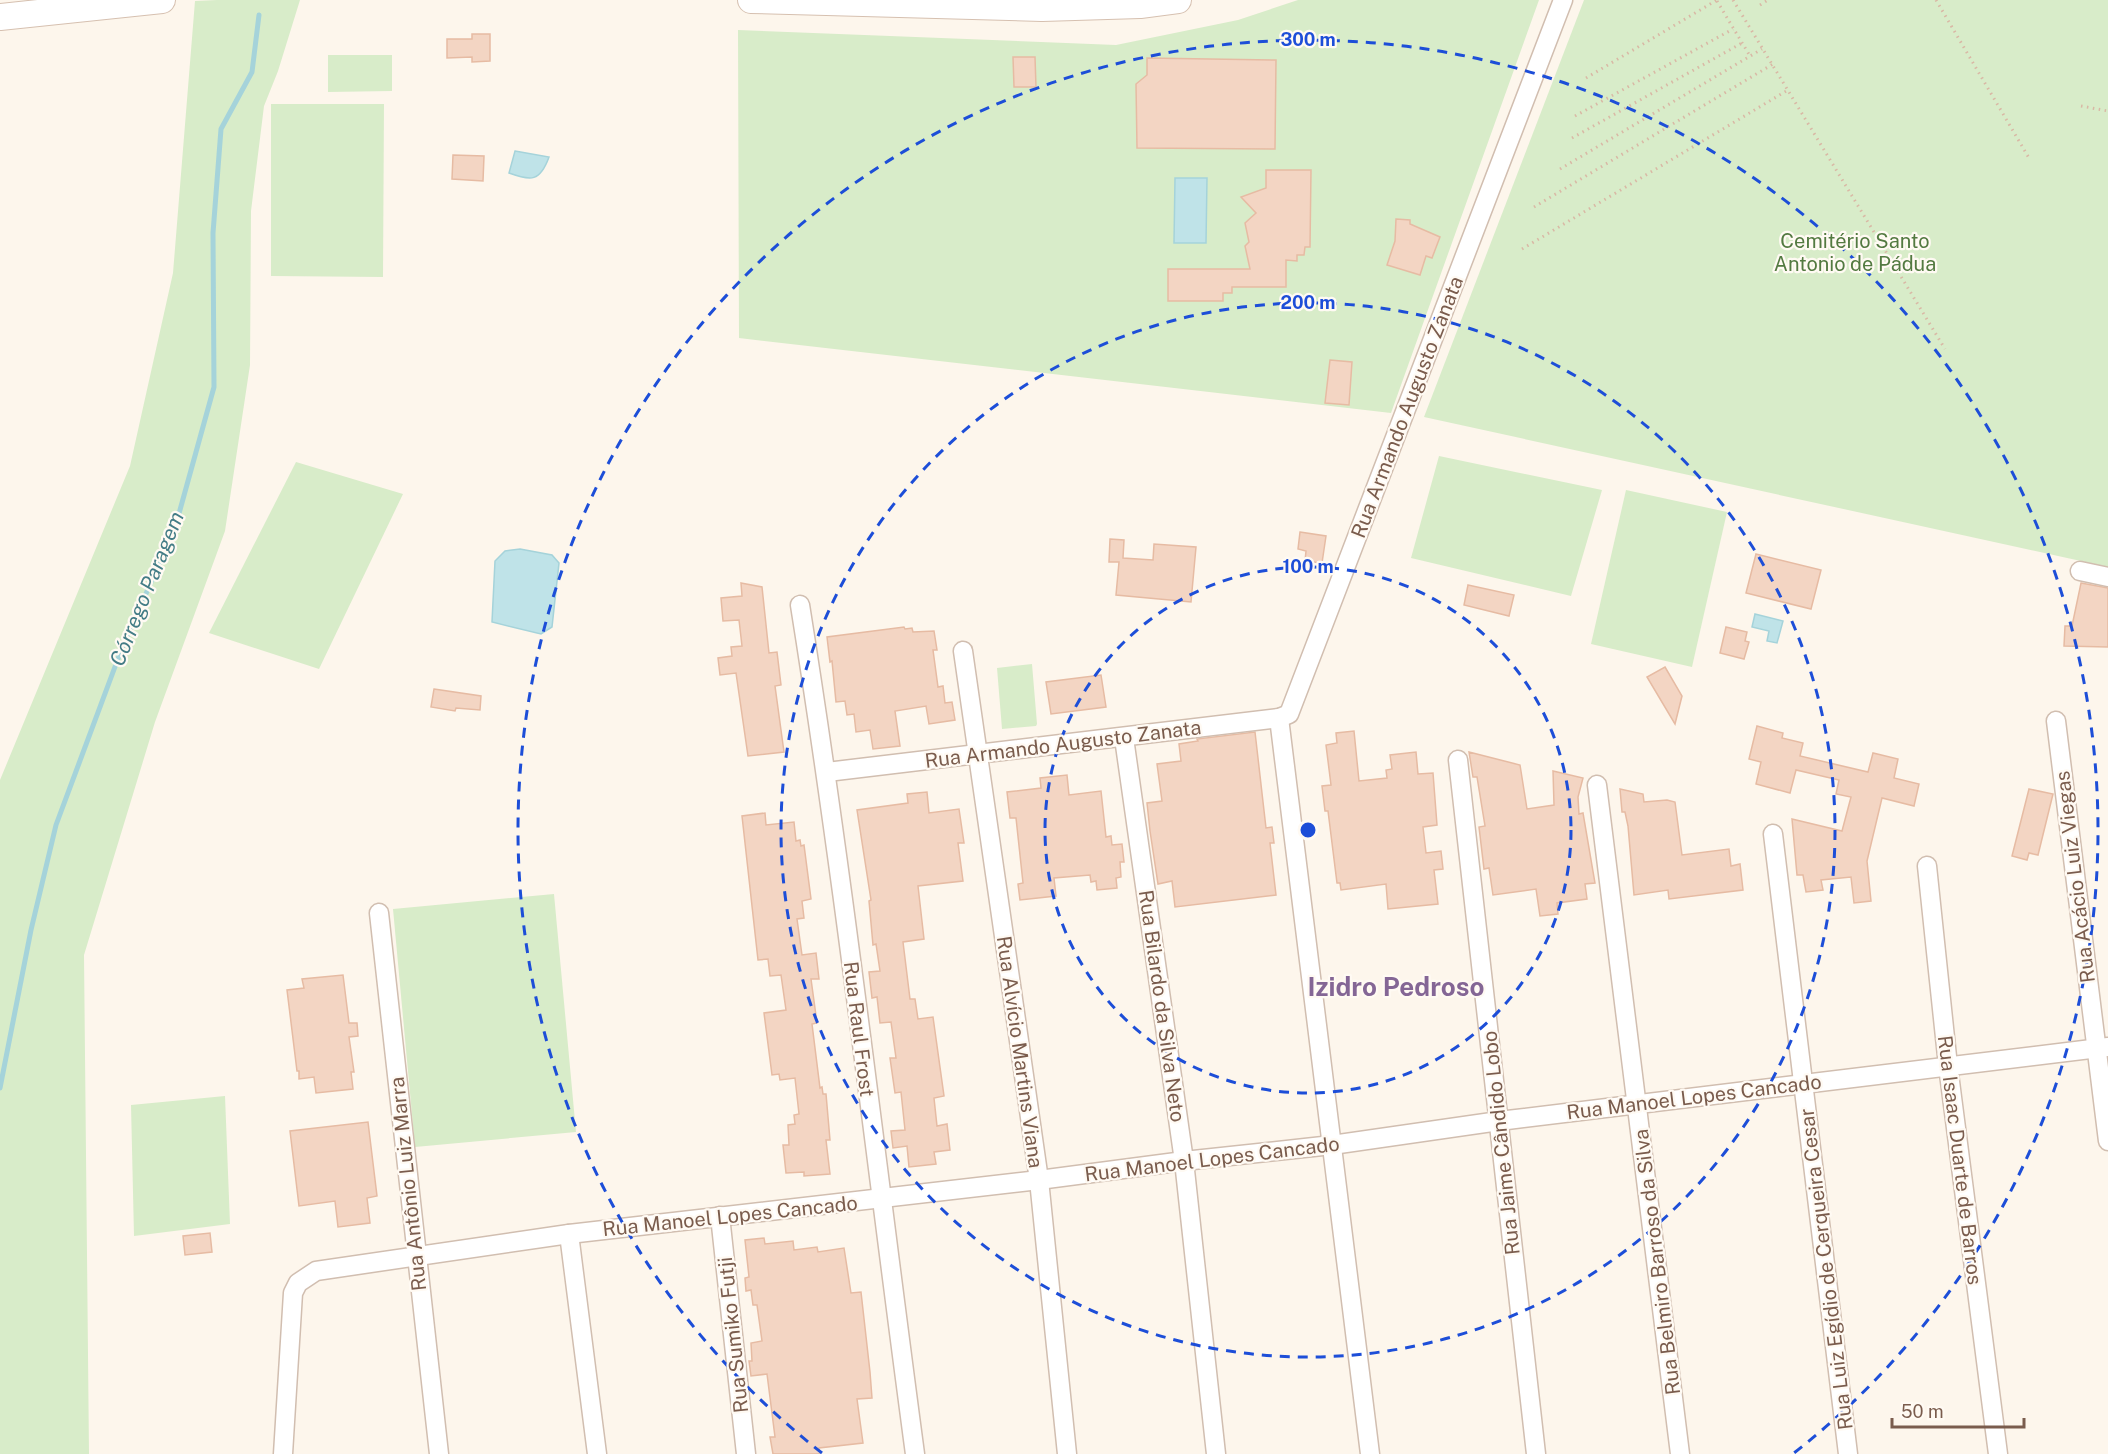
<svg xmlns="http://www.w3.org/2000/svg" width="2108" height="1454" viewBox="0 0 2108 1454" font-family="'Public Sans',sans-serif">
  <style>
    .green { fill: #d8ecc9 }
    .water { fill: #bfe3e8; stroke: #a5d3da; stroke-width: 1.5 }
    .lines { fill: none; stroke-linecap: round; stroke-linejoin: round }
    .stream { stroke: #a5d3da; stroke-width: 5 }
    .building { fill: #f3d5c3; stroke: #e6bba3; stroke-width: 1.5 }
    .street-casing { stroke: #d1beb0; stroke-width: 21 }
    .secondary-casing { stroke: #d6c0b0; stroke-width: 28 }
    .path { stroke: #d9b8a5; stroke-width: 3; stroke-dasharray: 1.5 4.5; stroke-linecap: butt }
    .street { stroke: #fff; stroke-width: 18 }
    .secondary { stroke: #fff; stroke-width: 26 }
    .ring { fill: none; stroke: #1d4ed8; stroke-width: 3; stroke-dasharray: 10 8 }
    .labels { text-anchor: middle; stroke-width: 4.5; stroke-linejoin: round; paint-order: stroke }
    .park-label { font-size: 20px; fill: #537a41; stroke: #fffaf3 }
    .street-label { font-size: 20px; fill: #7a5c4d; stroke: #fffaf3 }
    .water-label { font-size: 21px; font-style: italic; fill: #437c86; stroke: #fffaf3 }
    .district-label { font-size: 26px; font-weight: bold; fill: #846695; stroke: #fffaf3 }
    .centre { fill: #1d4ed8; stroke: #fffaf3; stroke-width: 3 }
    .ring-label { font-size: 18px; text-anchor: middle; font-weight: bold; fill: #1d4ed8; stroke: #fffaf3; stroke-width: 4.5; stroke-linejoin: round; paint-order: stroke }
  </style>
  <rect width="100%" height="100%" fill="#fdf6ec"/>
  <g class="green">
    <polygon points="217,0 300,0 278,71 264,106 251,211 250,365 225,531 155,722 84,955 89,1454 0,1454 0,780 130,466 173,273 195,1"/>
    <polygon points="1298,0 1539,0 1391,413 739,338 738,30 1116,45 1238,20"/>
    <polygon points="1584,0 2108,0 2108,567 1424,417"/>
    <polygon points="328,55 392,55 392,91 328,92"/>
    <polygon points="271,104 384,104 383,277 271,276"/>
    <polygon points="1439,456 1602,490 1571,596 1411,558"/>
    <polygon points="296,462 403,494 319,669 209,633"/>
    <polygon points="1626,490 1727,512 1692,667 1591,644"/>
    <polygon points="1032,664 1037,724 1036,726 1002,729 997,668"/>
    <polygon points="554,894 576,1132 415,1147 393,909"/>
    <polygon points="225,1096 230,1224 134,1236 131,1105"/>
  </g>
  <g class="water">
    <path d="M515,151L549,157C540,182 531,181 509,173Z"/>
    <polygon points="1175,178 1207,178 1206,243 1174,243"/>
    <polygon points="520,549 552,555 559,563 552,627 541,634 492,622 495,561 505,551"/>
    <polygon points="1755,614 1783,621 1777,643 1767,641 1769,631 1752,627"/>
  </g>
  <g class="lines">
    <polyline class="stream" points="0,1088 31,930 56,825 122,648 175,528 214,387 213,233 221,129 252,72 259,15"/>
  </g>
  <g class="building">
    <polygon points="472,34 490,34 490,61 472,62 472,57 447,58 447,39 472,39"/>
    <polygon points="1013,57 1035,57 1036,87 1014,87"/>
    <polygon points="1147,58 1276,60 1275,149 1137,148 1136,84 1147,75"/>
    <polygon points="453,155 484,156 483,181 452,179"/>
    <polygon points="1266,170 1311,170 1310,247 1305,247 1304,255 1297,255 1297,261 1286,260 1286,287 1232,287 1232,293 1223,293 1223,301 1168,301 1168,269 1250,269 1245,246 1249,242 1245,223 1256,213 1241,197 1266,188"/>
    <polygon points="1396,219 1410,220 1410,224 1440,237 1432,258 1426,256 1420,275 1387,265 1395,241"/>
    <polygon points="1330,360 1352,362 1349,405 1325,403"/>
    <polygon points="1300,532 1326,536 1322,563 1305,561 1306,551 1298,549"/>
    <polygon points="1110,539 1124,540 1123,558 1153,560 1154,544 1196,547 1191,602 1116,595 1119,562 1109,562"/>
    <polygon points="1756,554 1821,570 1811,609 1746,593"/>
    <polygon points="741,583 762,587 769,653 777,652 781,685 775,686 784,752 748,756 736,673 720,675 718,658 732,656 731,647 742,646 739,620 723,621 721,598 742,596"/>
    <polygon points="2081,583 2108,588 2108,647 2064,646 2065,626 2072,626"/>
    <polygon points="1468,585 1514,595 1509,616 1464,605"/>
    <polygon points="904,627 905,629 912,628 913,632 934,631 937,650 933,650 938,687 943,686 945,703 952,702 955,720 929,724 926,706 895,711 900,746 873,749 870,730 856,732 854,714 847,715 845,701 836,702 832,661 830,662 827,637"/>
    <polygon points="1726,627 1747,632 1745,641 1749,642 1744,659 1720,653"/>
    <polygon points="1665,667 1682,696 1675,724 1647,677"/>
    <polygon points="1101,675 1106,707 1051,714 1046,682"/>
    <polygon points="434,689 481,696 480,710 456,708 455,711 431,707"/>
    <polygon points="1757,726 1783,733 1782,738 1803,743 1800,756 1868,772 1873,753 1898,759 1894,778 1919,784 1914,806 1882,798 1867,861 1871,901 1854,903 1851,877 1821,880 1823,890 1806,892 1803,875 1797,875 1792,819 1842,831 1851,797 1836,794 1839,780 1796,770 1790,793 1756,784 1761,762 1749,759"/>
    <polygon points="1354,731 1359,781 1387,778 1386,770 1392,769 1390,755 1416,752 1418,774 1433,773 1437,825 1423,827 1426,853 1441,851 1443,869 1434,870 1438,904 1388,909 1386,884 1341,890 1340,883 1337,883 1328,811 1325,811 1322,786 1331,785 1326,745 1337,743 1336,733"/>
    <polygon points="1255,732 1266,828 1272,827 1274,843 1270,843 1276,895 1175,907 1172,881 1158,884 1150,831 1147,803 1162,801 1157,764 1181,761 1179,744 1198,741 1197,739"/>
    <polygon points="1469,752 1520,765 1527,809 1554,805 1553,771 1583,778 1578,797 1579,814 1583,813 1595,883 1585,884 1587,899 1557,903 1558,914 1540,916 1536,889 1493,895 1489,868 1484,869 1479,827 1485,826 1477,777 1473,777"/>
    <polygon points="1067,775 1069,795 1101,791 1106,837 1111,836 1112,845 1122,844 1124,862 1120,862 1121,877 1116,878 1117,888 1097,890 1096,881 1091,882 1090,875 1054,878 1056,896 1020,900 1018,884 1023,883 1016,818 1010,818 1007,792 1041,788 1040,778"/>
    <polygon points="1620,789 1643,794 1644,802 1667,800 1675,802 1682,855 1729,849 1731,866 1740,864 1743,890 1669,899 1668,890 1634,895 1628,826 1625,812 1622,812"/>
    <polygon points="2029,789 2053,794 2038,855 2029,853 2027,860 2012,856"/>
    <polygon points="927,792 929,813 959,809 964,843 958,843 963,881 918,886 924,939 903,942 910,999 915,999 918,1019 933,1017 944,1096 934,1098 937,1126 947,1124 950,1150 934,1152 936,1164 909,1167 907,1146 893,1148 891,1131 905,1130 901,1092 895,1093 890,1058 896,1058 891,1022 880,1023 877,997 872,998 869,972 880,971 876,944 873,945 869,901 871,900 857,810 908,803 907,794"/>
    <polygon points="765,813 766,825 794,822 796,841 800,840 801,846 804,845 811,899 802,901 804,918 797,919 802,955 816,953 819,979 811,979 817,1023 812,1024 820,1088 822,1087 823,1094 826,1094 830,1140 826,1140 830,1174 804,1176 804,1172 786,1173 783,1145 789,1145 788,1125 795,1124 794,1115 799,1114 795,1078 780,1080 779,1074 772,1075 764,1013 786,1010 781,975 770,976 768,959 758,960 742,816"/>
    <polygon points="343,975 349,1023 357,1023 358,1036 349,1037 354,1072 351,1072 353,1089 316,1093 314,1077 299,1079 299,1071 297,1071 287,990 304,988 302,979"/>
    <polygon points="368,1122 377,1196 367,1198 370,1223 338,1227 335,1201 299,1206 290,1131"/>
    <polygon points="210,1233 212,1252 185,1255 183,1236"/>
    <polygon points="764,1238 765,1244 793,1241 794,1250 817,1247 818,1252 844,1248 851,1293 861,1292 870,1372 872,1398 857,1399 863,1443 819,1448 820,1454 773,1454 770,1437 775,1437 767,1374 751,1376 749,1361 752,1361 751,1343 762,1341 757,1305 753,1305 751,1290 746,1291 745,1278 749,1277 745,1240"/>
  </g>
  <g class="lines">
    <defs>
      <g id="street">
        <polyline points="2080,571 2108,577"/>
        <path d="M800,605C845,887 877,1171 915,1454"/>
        <polyline points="963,651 1039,1180 1067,1454"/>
        <polyline points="1279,718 1370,1454"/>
        <polyline points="2056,721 2108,1141"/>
        <polyline points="1124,738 1184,1161 1216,1454"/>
        <polyline points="1458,760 1536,1454"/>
        <polyline points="827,772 1279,718 1289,714 1563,0"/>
        <polyline points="1597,785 1680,1454"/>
        <polyline points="1773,834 1848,1454"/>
        <polyline points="1927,866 1948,1066 1998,1454"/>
        <polyline points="379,913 439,1454"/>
        <polyline points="720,1216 746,1454"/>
        <polyline points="569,1234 597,1454"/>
        <polyline points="283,1454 293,1293 298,1283 316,1271 569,1234 1039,1180 1184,1161 1332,1145 1499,1121 2108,1047"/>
      </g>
      <g id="secondary">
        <polyline points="751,0 1042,8 1140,5 1178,0"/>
        <polyline points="0,17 162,0"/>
      </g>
    </defs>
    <use href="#street" class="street-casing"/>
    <use href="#secondary" class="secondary-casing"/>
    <g class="path">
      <polyline points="1733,0 1945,349"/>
      <polyline points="1936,0 2029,158"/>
      <polyline points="1717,1 1750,56"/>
      <polyline points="1760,5 1768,0"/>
      <polyline points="1586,78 1717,0"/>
      <polyline points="2081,106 2108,111"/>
      <polyline points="1575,116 1733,29"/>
      <polyline points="1572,138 1742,43"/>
      <polyline points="1560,169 1762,49"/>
      <polyline points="1534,207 1773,64"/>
      <polyline points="1522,249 1788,90"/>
    </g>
    <use href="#street" class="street"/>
    <use href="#secondary" class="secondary"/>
  </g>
  <g class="ring">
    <circle cx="1308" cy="830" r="263"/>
    <circle cx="1308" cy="830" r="527"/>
    <path d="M822 1453A790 790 0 1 1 1794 1453"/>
  </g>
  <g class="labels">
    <g class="park-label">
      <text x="1855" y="248">Cemitério Santo<tspan x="1855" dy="23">Antonio de Pádua</tspan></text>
    </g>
    <g class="street-label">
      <text transform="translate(1407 407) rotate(-69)" y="7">Rua Armando Augusto Zanata</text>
      <text transform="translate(1063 744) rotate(-7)" y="7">Rua Armando Augusto Zanata</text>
      <text transform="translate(2075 877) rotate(-97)" y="7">Rua Acácio Luiz Viegas</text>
      <text transform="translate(1162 1006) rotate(82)" y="7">Rua Bilardo da Silva Neto</text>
      <text transform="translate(859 1029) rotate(83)" y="7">Rua Raul Frost</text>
      <text transform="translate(1020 1052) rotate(82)" y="7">Rua Alvício Martins Viana</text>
      <text transform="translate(1694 1097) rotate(-7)" y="7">Rua Manoel Lopes Cancado</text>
      <text transform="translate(1501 1143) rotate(-96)" y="7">Rua Jaime Cândido Lobo</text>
      <text transform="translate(1212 1159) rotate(-7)" y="7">Rua Manoel Lopes Cancado</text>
      <text transform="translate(1960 1160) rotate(83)" y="7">Rua Isaac Duarte de Barros</text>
      <text transform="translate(408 1184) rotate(-96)" y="7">Rua Antônio Luiz Marra</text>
      <text transform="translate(730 1216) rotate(-6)" y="7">Rua Manoel Lopes Cancado</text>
      <text transform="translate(1657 1262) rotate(-97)" y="7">Rua Belmiro Barroso da Silva</text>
      <text transform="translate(1826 1269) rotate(-97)" y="7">Rua Luiz Egídio de Cerqueira Cesar</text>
      <text transform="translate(733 1335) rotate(-96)" y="7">Rua Sumiko Futji</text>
    </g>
    <g class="water-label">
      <text transform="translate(147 589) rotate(-68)" y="7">Córrego Paragem</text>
    </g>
    <g class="district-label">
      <text x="1396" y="996">Izidro Pedroso</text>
    </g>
  </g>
  <circle cx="1308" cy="830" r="9" class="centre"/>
  <g class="ring-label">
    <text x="1308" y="46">300 m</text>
    <text x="1308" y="309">200 m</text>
    <text x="1308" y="573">100 m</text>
  </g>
  <path d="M1892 1418v9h132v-9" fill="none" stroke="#7a5c4d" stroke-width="3"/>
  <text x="1901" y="1418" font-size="18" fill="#7a5c4d" stroke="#fffaf3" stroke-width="4.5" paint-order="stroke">50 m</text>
</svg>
